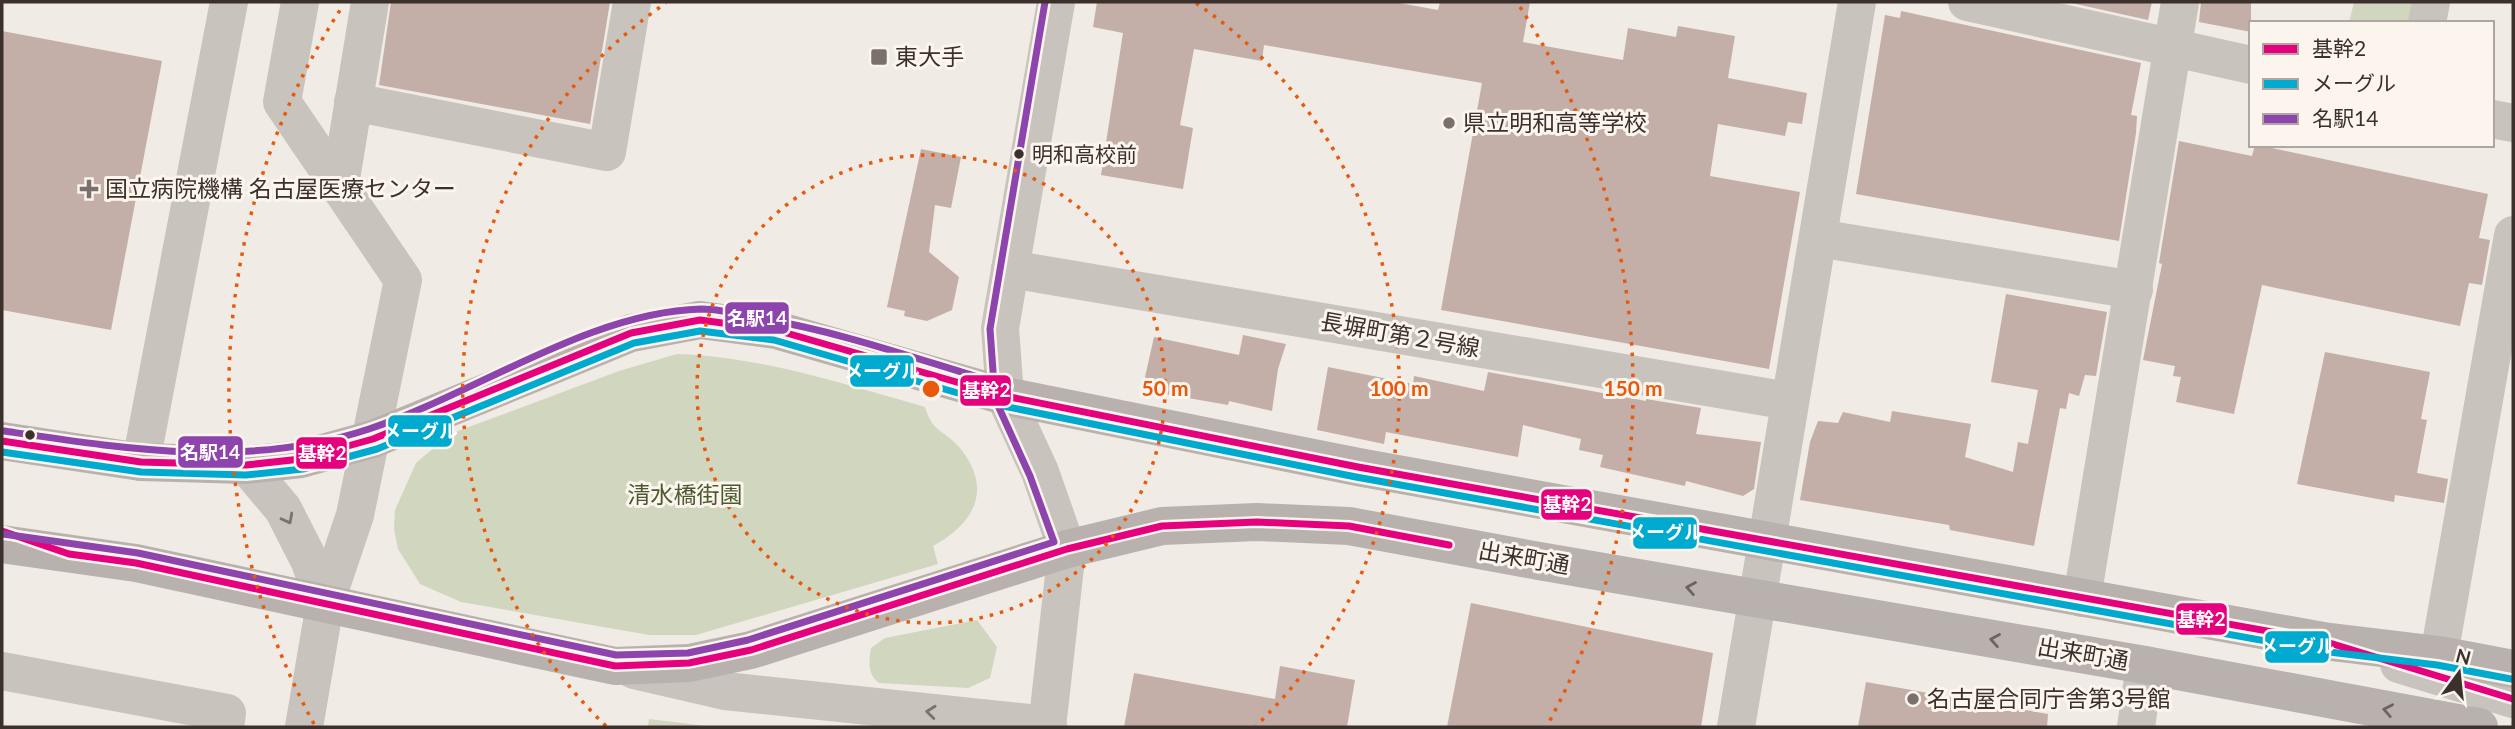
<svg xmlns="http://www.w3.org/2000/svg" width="2515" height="729" viewBox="0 0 2515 729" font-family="Lato,'Noto Sans JP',sans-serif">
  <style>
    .green { fill: #d1d6bf }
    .building { fill: #c3afa7 }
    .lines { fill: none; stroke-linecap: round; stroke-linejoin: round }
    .minor { stroke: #c9c3be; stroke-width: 38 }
    .major { stroke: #b8b1ad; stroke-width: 38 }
    .bus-1-casing { stroke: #fbf5ee; stroke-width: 12 }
    .bus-2-casing { stroke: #fbf5ee; stroke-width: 12 }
    .bus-3-casing { stroke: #fbf5ee; stroke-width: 12 }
    .bus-1 { stroke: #e5007d; stroke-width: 7 }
    .bus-2 { stroke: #00a9ce; stroke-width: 7 }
    .bus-3 { stroke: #8e44ad; stroke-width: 7 }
    .oneway { stroke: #7b726d }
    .oneway2 { stroke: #6d645f }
    .ring { fill: none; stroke: #e8590c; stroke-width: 3.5; stroke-dasharray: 3.5 7 }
    .poi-dot { fill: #7a716c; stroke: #fbf5ee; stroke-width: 2.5 }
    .bus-dot { fill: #3b302b; stroke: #fbf5ee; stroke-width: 2.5 }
    .labels { text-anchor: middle; stroke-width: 6; stroke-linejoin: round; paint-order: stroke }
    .bus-label { font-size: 21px; fill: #3b302b; stroke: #fbf5ee; text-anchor: start }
    .poi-label { font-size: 23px; fill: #3b302b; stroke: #fbf5ee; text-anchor: start }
    .street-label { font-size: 23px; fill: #3b302b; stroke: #fbf5ee }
    .park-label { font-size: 23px; fill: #4a5a2e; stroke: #fbf5ee }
    .centre { fill: #e8590c; stroke: #fbf5ee; stroke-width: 3.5 }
    .ring-label { font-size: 21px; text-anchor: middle; font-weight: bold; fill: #e8590c; stroke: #fbf5ee; stroke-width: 6; stroke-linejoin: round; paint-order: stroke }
    .line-badge { stroke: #fbf5ee; stroke-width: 2.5 }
    .badge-label { font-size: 19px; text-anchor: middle; font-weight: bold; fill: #fff }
  </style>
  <rect width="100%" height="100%" fill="#f0ebe5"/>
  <g class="green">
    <polygon points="2354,2 2414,2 2409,23 2349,23"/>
    <path d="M677,354C763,357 843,384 925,407C933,434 944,429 960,448C993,489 975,523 933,546L938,564L696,635H649L461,602L420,584L398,549L394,529L395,510L416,463L450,434L619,371Z"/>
    <path d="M977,620L997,647L990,678L968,688L879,683C867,674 869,661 871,648L885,638Z"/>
    <polygon points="649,719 714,727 648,727"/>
  </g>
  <g class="building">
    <polygon points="391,2 610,2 590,124 379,85"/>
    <polygon points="1097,2 1394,2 1438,10 1440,2 1530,2 1523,42 1623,60 1628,28 1676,37 1678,26 1735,36 1728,78 1807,93 1802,124 1788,122 1785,136 1718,124 1710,176 1800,192 1769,369 1441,310 1482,83 1264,45 1262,61 1194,49 1180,125 1193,128 1183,189 1101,175 1123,33 1093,27"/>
    <polygon points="2067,2 2152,2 2148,20"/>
    <polygon points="2201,2 2251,2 2251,32 2199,22"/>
    <polygon points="1901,11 2141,63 2131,115 2137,116 2136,133 2119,241 1856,194 1885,15 1900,18"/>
    <polygon points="2,31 162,61 111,330 2,310"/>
    <polygon points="2179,141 2252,156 2255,145 2258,145 2488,194 2479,238 2490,240 2482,285 2469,283 2460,326 2262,285 2234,414 2176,402 2181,377 2173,376 2175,366 2143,360 2162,264 2159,263"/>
    <polygon points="921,149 961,157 951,208 935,205 929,252 959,277 952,310 927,321 904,316 905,311 887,307"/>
    <polygon points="2006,294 2107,312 2096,376 2085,375 2079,396 2069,393 2066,409 2060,408 2034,546 1950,530 1949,525 1800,500 1810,442 1818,421 1838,423 1843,412 1890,422 1892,411 1971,424 1965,457 2013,472 2018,442 2028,444 2038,390 1991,382"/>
    <polygon points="1243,335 1286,344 1278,369 1272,411 1229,401 1228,405 1165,394 1145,377 1154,337 1239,355"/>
    <polygon points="2325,352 2430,372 2421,419 2427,420 2417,473 2448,479 2444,503 2395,495 2394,502 2297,484"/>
    <polygon points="1328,367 1413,384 1414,376 1484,391 1488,372 1646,401 1646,399 1701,408 1696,434 1761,442 1754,489 1743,496 1686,481 1685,486 1600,467 1603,455 1579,450 1581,439 1523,425 1518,457 1386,432 1384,444 1317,430"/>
    <polygon points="1471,603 1713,653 1701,727 1447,727"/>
    <polygon points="1280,666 1355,680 1347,727 1124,727 1134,673 1275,699"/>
    <polygon points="1866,682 2048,714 2047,727 1858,727"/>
  </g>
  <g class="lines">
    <g class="minor">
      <polyline points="300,2 282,102 403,280 355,515 325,604 304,727"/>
      <polyline points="1967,2 2251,65"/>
      <polyline points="2427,23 2431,2"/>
      <polyline points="353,102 607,152 632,2"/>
      <polyline points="2492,119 2513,123"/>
      <polyline points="340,185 370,2"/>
      <polyline points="1818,238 2134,290"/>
      <polyline points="1010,269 1789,401"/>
      <polyline points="141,462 229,2"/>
      <polyline points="246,465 283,509 310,562 325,604"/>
      <polyline points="2082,598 2180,2"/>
      <polyline points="2439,655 2513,235"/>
      <polyline points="2399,664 2513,699"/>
      <polyline points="634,670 725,691 1048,725"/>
      <polyline points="2,671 227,713 225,727"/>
      <polyline points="1047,727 1067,549 1040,472 1005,396 1000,328 1056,2"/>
      <polyline points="1736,727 1857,2"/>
      <polyline points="2136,727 2145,665"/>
    </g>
    <g class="major">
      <polyline points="2,441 141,462 246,465 301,459 373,439 631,333 700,320 776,330 1005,396 1358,467 2323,641 2439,655 2513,669"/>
      <polyline points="2,544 136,563 615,666 689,663 751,650 1067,549 1162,526 1257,522 1349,526 1539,561 2145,665 2479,727"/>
    </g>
    <defs>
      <g id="bus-1">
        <polyline points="2,441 141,462 246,465 301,459 373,439 631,333 700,320 776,330 1005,396 1358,467 2323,641 2513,699"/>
        <polyline points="2,531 69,554 136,563 615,666 689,663 751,650 1067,549 1162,526 1257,522 1349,526 1449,545"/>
      </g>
      <polyline id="bus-2" points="2,452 141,472 246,475 303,469 377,449 634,343 700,331 774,340 1003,406 1356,477 2321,651 2437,665 2511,679"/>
      <g id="bus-3">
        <path d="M4,431C126,449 249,469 369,429C475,394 589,312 701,309C720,309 740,314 758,318C844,332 925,362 1008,386"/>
        <polyline points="3,534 138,553 616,655 688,653 748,640 1054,542 1030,476 995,399 990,329 1045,2"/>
      </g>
    </defs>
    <use href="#bus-1" class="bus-1-casing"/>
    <use href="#bus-2" class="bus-2-casing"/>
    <use href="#bus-3" class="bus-3-casing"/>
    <use href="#bus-1" class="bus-1"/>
    <use href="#bus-2" class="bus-2"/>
    <use href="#bus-3" class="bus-3"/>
  </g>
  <defs><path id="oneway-chevron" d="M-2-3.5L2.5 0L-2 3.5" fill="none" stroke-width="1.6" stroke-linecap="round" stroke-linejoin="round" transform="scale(1.75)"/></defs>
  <g class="oneway">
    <use href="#oneway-chevron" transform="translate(288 519) rotate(62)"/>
    <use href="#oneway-chevron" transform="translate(931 712) rotate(-174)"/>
  </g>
  <g class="oneway2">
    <use href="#oneway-chevron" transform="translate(1691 588) rotate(-170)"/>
    <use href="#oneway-chevron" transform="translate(1995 640) rotate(-170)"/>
    <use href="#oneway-chevron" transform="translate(2388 710) rotate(-169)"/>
  </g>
  <g class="ring">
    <circle cx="931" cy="389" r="234"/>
    <path d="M606 726A468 468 0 0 1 666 3M1196 3A468 468 0 0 1 1256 726"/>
    <path d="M314 724A702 702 0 0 1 342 7M1520 7A702 702 0 0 1 1548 724"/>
  </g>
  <g class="poi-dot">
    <rect x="870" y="48" width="18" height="18" rx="3.5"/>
    <circle cx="1449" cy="123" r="7"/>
    <path d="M85.5 178.5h7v7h7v7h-7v7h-7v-7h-7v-7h7z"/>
    <circle cx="1913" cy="699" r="7"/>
  </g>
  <g class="bus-dot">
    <circle cx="1019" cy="154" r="6"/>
    <circle cx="30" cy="435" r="6"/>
  </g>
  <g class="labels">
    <g class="bus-label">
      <text x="1032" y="162">明和高校前</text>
    </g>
    <g class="poi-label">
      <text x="895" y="65">東大手</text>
      <text x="1463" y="131">県立明和高等学校</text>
      <text x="105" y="197">国立病院機構 名古屋医療センター</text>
      <text x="1927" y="707">名古屋合同庁舎第3号館</text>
    </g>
    <g class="street-label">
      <text transform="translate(1400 335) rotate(10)" y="8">長塀町第２号線</text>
      <text transform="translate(1524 558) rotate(10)" y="8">出来町通</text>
      <text transform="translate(2083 654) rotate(10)" y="8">出来町通</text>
    </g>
    <g class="park-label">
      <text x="685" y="503">清水橋街園</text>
    </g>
  </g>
  <circle cx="931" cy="389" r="10" class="centre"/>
  <g class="ring-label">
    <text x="1165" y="396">50 m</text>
    <text x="1399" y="396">100 m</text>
    <text x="1633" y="396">150 m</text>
  </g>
  <g class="line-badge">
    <rect x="724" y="301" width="66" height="34" rx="7" fill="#8e44ad"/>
    <rect x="849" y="354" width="66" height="34" rx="7" fill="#00a9ce"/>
    <rect x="959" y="374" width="53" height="33" rx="7" fill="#e5007d"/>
    <rect x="387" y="414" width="66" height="34" rx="7" fill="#00a9ce"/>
    <rect x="177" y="435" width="67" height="34" rx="7" fill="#8e44ad"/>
    <rect x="295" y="436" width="53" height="34" rx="7" fill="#e5007d"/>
    <rect x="1540" y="488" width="53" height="33" rx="7" fill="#e5007d"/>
    <rect x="1632" y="516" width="66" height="34" rx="7" fill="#00a9ce"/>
    <rect x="2175" y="602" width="53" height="34" rx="7" fill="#e5007d"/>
    <rect x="2264" y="630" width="66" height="34" rx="7" fill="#00a9ce"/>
  </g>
  <g class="badge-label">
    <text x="757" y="325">名駅14</text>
    <text x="882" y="378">メーグル</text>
    <text x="986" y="397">基幹2</text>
    <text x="420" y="438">メーグル</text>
    <text x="210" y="459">名駅14</text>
    <text x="322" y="460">基幹2</text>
    <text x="1567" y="511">基幹2</text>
    <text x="1665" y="539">メーグル</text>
    <text x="2201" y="626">基幹2</text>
    <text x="2297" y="653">メーグル</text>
  </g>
  <rect width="2515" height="729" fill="none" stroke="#3b302b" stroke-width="7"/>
  <rect x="2249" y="21" width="245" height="126" fill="#fbf5ee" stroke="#aea6a0" stroke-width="2"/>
  <rect x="2263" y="44" width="35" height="10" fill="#e5007d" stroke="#aea6a0" stroke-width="2"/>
  <text x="2312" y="56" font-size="21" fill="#3b302b">基幹2</text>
  <rect x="2263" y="79" width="35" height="10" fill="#00a9ce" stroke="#aea6a0" stroke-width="2"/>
  <text x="2312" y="91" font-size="21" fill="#3b302b">メーグル</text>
  <rect x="2263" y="114" width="35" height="10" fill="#8e44ad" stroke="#aea6a0" stroke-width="2"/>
  <text x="2312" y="126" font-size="21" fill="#3b302b">名駅14</text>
  <g transform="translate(2459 673) rotate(15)" stroke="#fbf5ee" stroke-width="5" paint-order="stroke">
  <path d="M0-5L12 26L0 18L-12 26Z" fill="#3b302b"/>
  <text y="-10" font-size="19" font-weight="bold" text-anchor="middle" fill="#3b302b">N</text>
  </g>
</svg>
